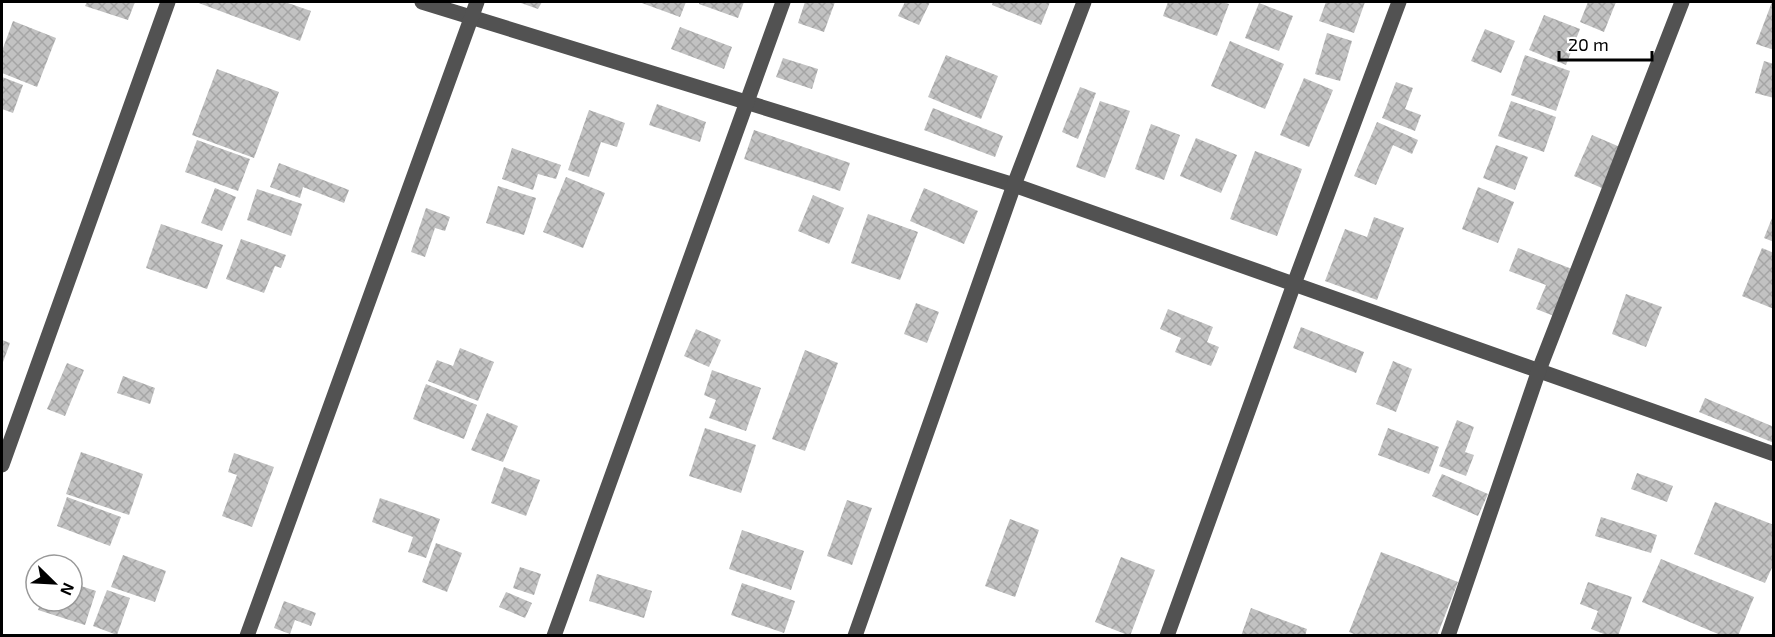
<svg xmlns="http://www.w3.org/2000/svg" width="1775" height="637" viewBox="0 0 1775 637" font-family="'Exo 2',sans-serif">
  <style>
    .building { fill: url(#building-cross-hatch) }
    .lines { fill: none; stroke-linecap: round; stroke-linejoin: round }
    .minor { stroke: #525252; stroke-width: 15 }
  </style>
  <defs>
    <pattern id="building-cross-hatch" width="8" height="8" patternUnits="userSpaceOnUse" patternTransform="scale(1.5)"><rect width="8" height="8" fill="#c2c2c2"/><path d="M0 0l8 8M0 8l8-8" fill="none" stroke="#a5a5a5"/></pattern>
  </defs>
  <rect width="100%" height="100%" fill="#fff"/>
  <g class="building">
    <polygon points="87,2 135,2 128,20 85,6"/>
    <polygon points="196,2 285,2 311,11 300,41"/>
    <polygon points="518,2 542,2 538,9"/>
    <polygon points="639,2 686,2 680,17"/>
    <polygon points="699,2 744,2 738,18 699,4"/>
    <polygon points="805,2 835,2 824,32 798,23"/>
    <polygon points="905,2 930,2 919,25 898,16"/>
    <polygon points="993,2 1050,2 1041,25 992,5"/>
    <polygon points="1168,2 1221,2 1229,4 1217,36 1163,16"/>
    <polygon points="1326,2 1365,2 1354,33 1319,21"/>
    <polygon points="1588,2 1616,2 1604,32 1580,22"/>
    <polygon points="1772,2 1774,2 1774,50 1756,44"/>
    <polygon points="1259,3 1293,16 1279,51 1245,38"/>
    <polygon points="1544,15 1580,29 1566,65 1529,50"/>
    <polygon points="13,21 56,38 37,87 2,73 2,51"/>
    <polygon points="680,27 732,47 724,69 671,49"/>
    <polygon points="1485,29 1515,41 1501,73 1471,61"/>
    <polygon points="1327,33 1352,41 1340,81 1315,74"/>
    <polygon points="1230,41 1284,64 1265,109 1211,86"/>
    <polygon points="946,55 998,76 981,119 928,97"/>
    <polygon points="1525,55 1570,71 1556,111 1511,95"/>
    <polygon points="783,58 818,69 812,89 776,77"/>
    <polygon points="1764,61 1774,64 1774,98 1755,93"/>
    <polygon points="217,69 279,92 254,158 192,135"/>
    <polygon points="2,77 23,85 13,113 2,109"/>
    <polygon points="1304,78 1333,90 1309,147 1280,135"/>
    <polygon points="1396,82 1413,88 1405,109 1421,115 1415,131 1382,118"/>
    <polygon points="1080,87 1096,93 1078,139 1062,132"/>
    <polygon points="1100,101 1130,111 1105,178 1076,167"/>
    <polygon points="1511,101 1556,117 1544,152 1498,136"/>
    <polygon points="657,104 706,122 700,142 649,125"/>
    <polygon points="933,108 1003,136 995,157 924,130"/>
    <polygon points="589,110 625,123 617,147 601,142 589,177 568,170"/>
    <polygon points="1377,122 1418,140 1412,154 1393,145 1376,185 1354,176"/>
    <polygon points="1151,124 1180,135 1164,180 1135,169"/>
    <polygon points="754,130 850,163 840,191 744,159"/>
    <polygon points="1592,135 1620,147 1602,188 1574,176"/>
    <polygon points="1196,138 1237,155 1221,193 1180,176"/>
    <polygon points="197,140 250,159 238,191 185,172"/>
    <polygon points="1496,145 1528,157 1515,190 1483,178"/>
    <polygon points="512,148 561,165 556,179 538,174 533,190 502,179"/>
    <polygon points="1255,151 1302,169 1277,236 1230,219"/>
    <polygon points="279,163 349,190 344,203 303,187 300,198 270,187"/>
    <polygon points="566,177 605,193 583,248 543,232"/>
    <polygon points="498,186 536,198 524,235 486,223"/>
    <polygon points="1478,187 1514,202 1498,243 1462,229"/>
    <polygon points="215,188 236,197 222,231 201,223"/>
    <polygon points="924,188 978,211 964,244 910,221"/>
    <polygon points="257,189 302,204 291,236 247,220"/>
    <polygon points="813,195 844,208 829,244 798,231"/>
    <polygon points="426,208 450,217 445,231 435,228 425,257 411,252"/>
    <polygon points="1774,213 1774,242 1764,238"/>
    <polygon points="868,214 918,232 900,280 851,263"/>
    <polygon points="1374,217 1404,228 1377,300 1325,281 1345,229 1367,237"/>
    <polygon points="161,224 223,245 207,289 146,268"/>
    <polygon points="241,239 286,255 281,268 275,266 264,293 226,279"/>
    <polygon points="1518,248 1572,269 1554,316 1536,309 1546,285 1509,271"/>
    <polygon points="1762,248 1774,253 1774,309 1742,296"/>
    <polygon points="1626,294 1662,307 1646,347 1612,334"/>
    <polygon points="916,303 939,312 927,343 904,334"/>
    <polygon points="1168,309 1213,327 1207,342 1219,347 1211,366 1175,352 1181,338 1160,329"/>
    <polygon points="1301,327 1364,352 1356,373 1293,348"/>
    <polygon points="696,329 721,340 709,367 684,356"/>
    <polygon points="2,340 10,343 2,365"/>
    <polygon points="460,348 494,362 478,401 428,381 437,360 453,366"/>
    <polygon points="805,350 838,363 805,451 772,439"/>
    <polygon points="1393,361 1412,369 1396,412 1376,404"/>
    <polygon points="67,363 84,370 65,416 47,409"/>
    <polygon points="712,370 761,388 746,431 709,418 716,400 704,395"/>
    <polygon points="123,376 155,388 150,404 117,393"/>
    <polygon points="426,384 477,405 464,439 413,419"/>
    <polygon points="1705,398 1774,427 1774,443 1699,412"/>
    <polygon points="487,413 518,426 503,462 471,450"/>
    <polygon points="1457,420 1474,427 1465,452 1474,455 1466,476 1439,466"/>
    <polygon points="705,428 756,445 741,493 689,476"/>
    <polygon points="1388,428 1439,447 1429,474 1378,455"/>
    <polygon points="81,452 143,474 129,515 66,494"/>
    <polygon points="234,453 274,467 252,527 222,516 237,475 228,472"/>
    <polygon points="504,467 540,480 526,516 491,503"/>
    <polygon points="1637,473 1673,486 1667,502 1631,489"/>
    <polygon points="1442,474 1488,494 1478,516 1432,496"/>
    <polygon points="67,497 121,517 110,546 57,526"/>
    <polygon points="380,498 440,519 426,558 408,552 413,537 372,522"/>
    <polygon points="847,500 872,508 852,565 827,556"/>
    <polygon points="1715,502 1774,525 1774,563 1765,583 1694,554"/>
    <polygon points="1601,517 1657,535 1651,553 1595,536"/>
    <polygon points="1010,519 1039,530 1015,597 985,586"/>
    <polygon points="742,530 804,551 791,590 729,569"/>
    <polygon points="436,543 462,553 447,592 422,582"/>
    <polygon points="1381,552 1458,582 1437,636 1359,636 1349,632"/>
    <polygon points="123,555 166,571 155,602 111,587"/>
    <polygon points="1121,557 1155,570 1130,636 1095,622"/>
    <polygon points="1661,559 1754,597 1738,636 1723,636 1642,602"/>
    <polygon points="520,567 541,574 534,595 513,588"/>
    <polygon points="597,574 652,591 644,618 589,601"/>
    <polygon points="1588,582 1632,597 1618,636 1609,636 1591,629 1598,611 1580,604"/>
    <polygon points="72,583 96,591 85,625 38,610 41,601 72,601"/>
    <polygon points="742,583 795,601 784,633 731,615"/>
    <polygon points="107,590 130,598 117,635 93,626"/>
    <polygon points="506,592 532,603 525,618 499,607"/>
    <polygon points="284,601 316,613 311,626 295,620 290,634 274,628"/>
    <polygon points="1251,608 1307,629 1305,636 1241,636"/>
  </g>
  <g class="lines">
    <g class="minor">
      <polyline points="422,2 1014,185 1774,454"/>
      <polyline points="2,465 168,2"/>
      <polyline points="247,636 477,2"/>
      <polyline points="554,636 783,2"/>
      <polyline points="855,636 1014,185 1084,2"/>
      <polyline points="1167,636 1294,284 1399,2"/>
      <polyline points="1448,636 1539,370 1682,2"/>
    </g>
  </g>
  <rect width="1775" height="637" fill="none" stroke="#000000" stroke-width="6"/>
  <g transform="translate(54 583) rotate(114)"><circle r="28" fill="#ffffff" stroke="#999999" stroke-width="1.5"/>
  <path d="M0-4.5L10 22L0 15L-10 22Z" fill="#000000"/>
  <text y="-9" font-size="16" font-weight="bold" text-anchor="middle" fill="#000000">N</text>
  </g>
  <path d="M1559 51v9h93v-9" fill="none" stroke="#000000" stroke-width="3"/>
  <text x="1568" y="51" font-size="18" fill="#000000" stroke="#ffffff" stroke-width="4.5" paint-order="stroke">20 m</text>
</svg>
